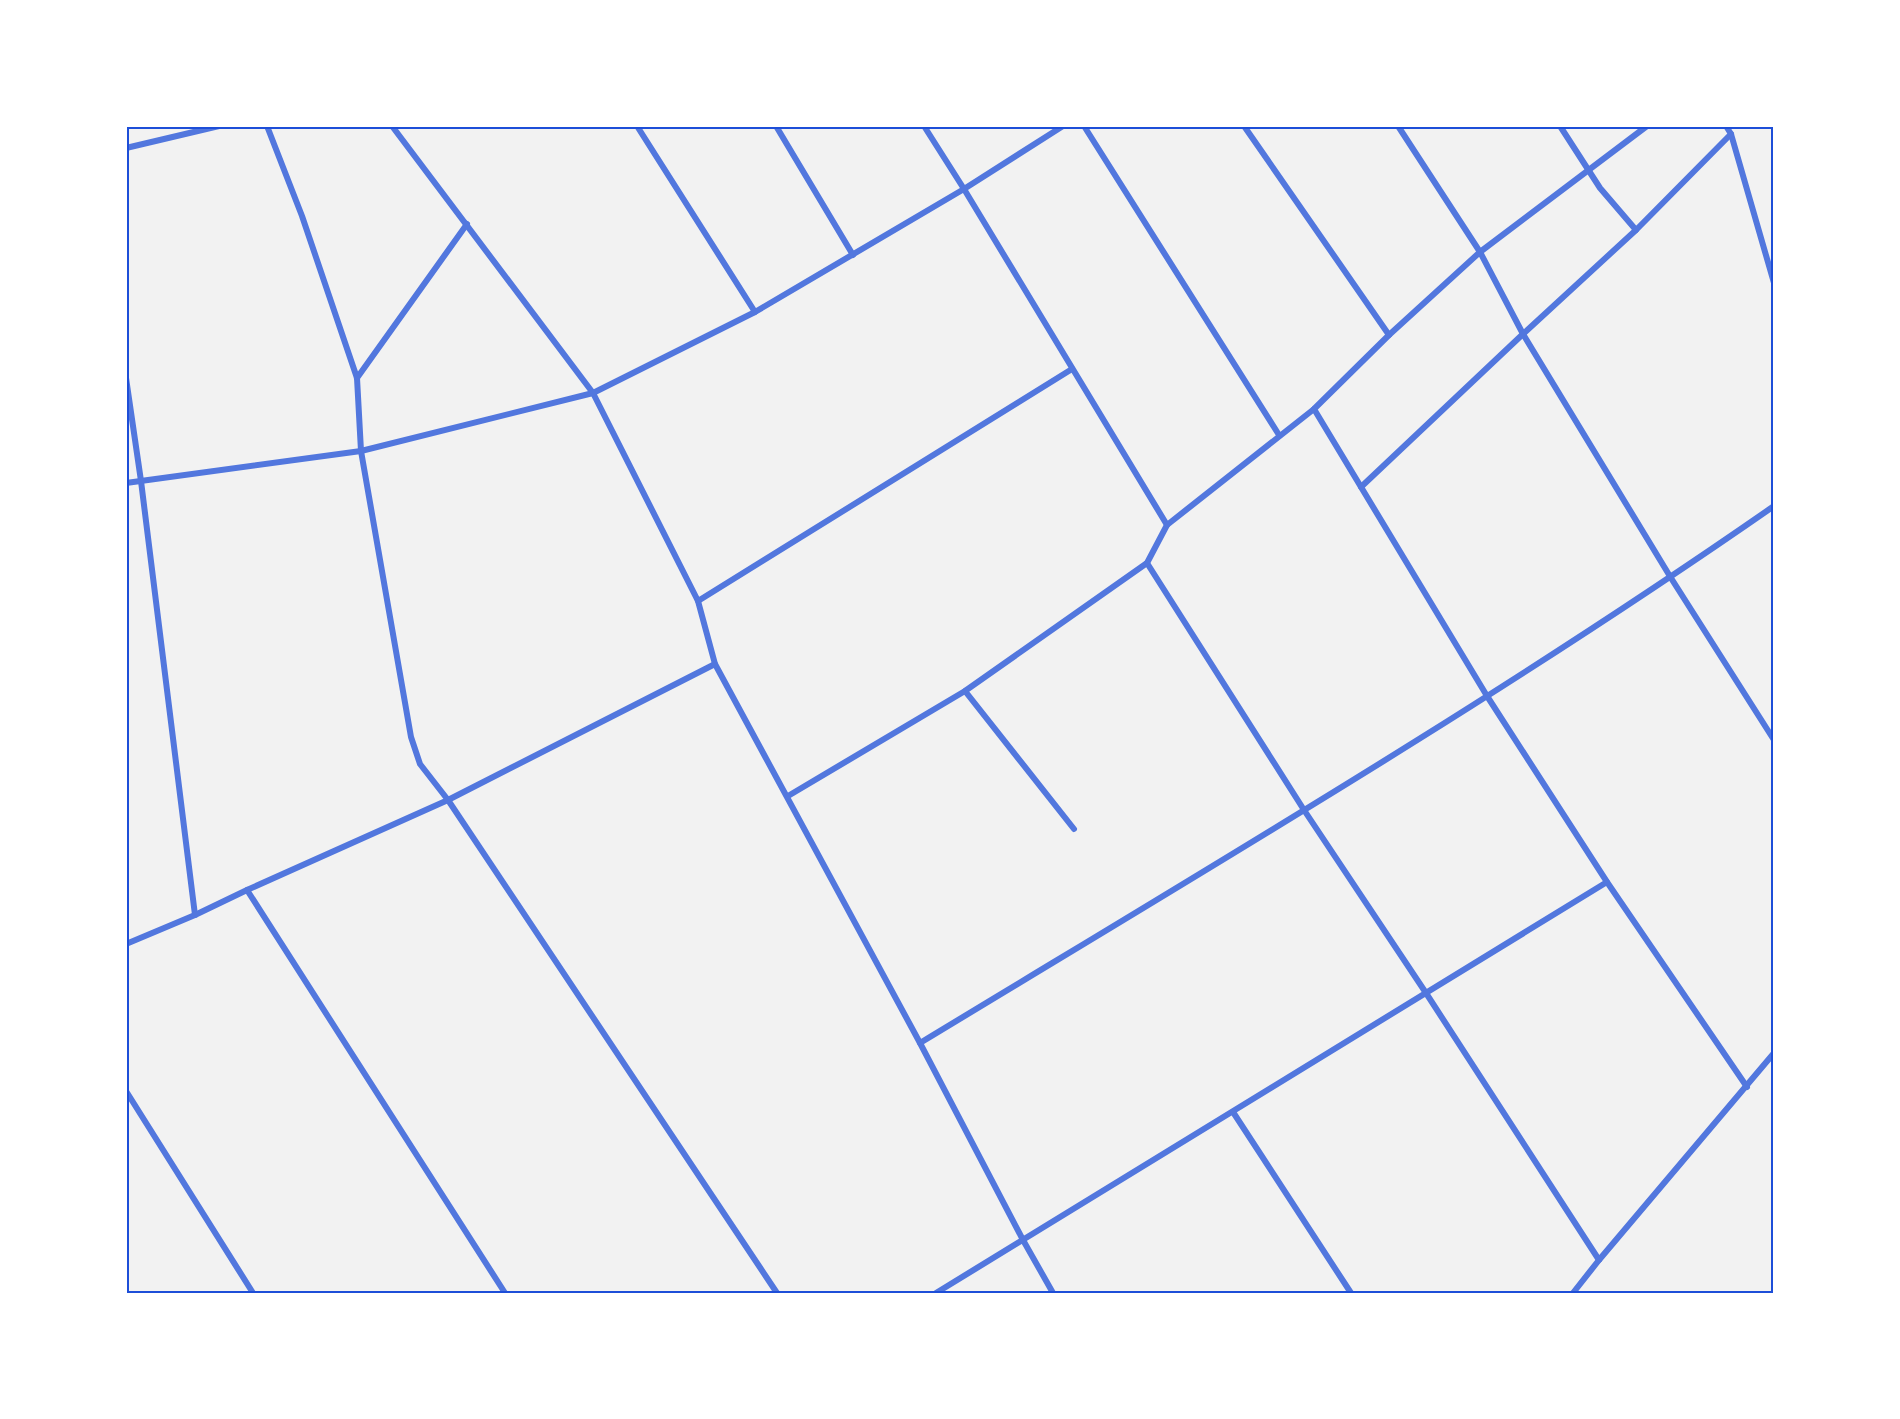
<svg xmlns="http://www.w3.org/2000/svg" width="1900" height="1419" viewBox="0 0 1900 1419" font-family="Arial,sans-serif">
  <style>
    .lines { fill: none; stroke-linecap: round; stroke-linejoin: round }
    .minor { stroke: #5277de; stroke-width: 6 }
    .neatline { fill: none; stroke: #1d4ed8; stroke-width: 2 }
  </style>
  <rect width="100%" height="100%" fill="#f2f2f2"/>
  <g class="lines">
    <g class="minor">
      <polyline points="267,126 302,216 357,378 361,451 411,737 420,764 448,800 777,1293"/>
      <polyline points="392,126 593,393 698,601 715,664 920,1043 1023,1240 1053,1293"/>
      <polyline points="637,126 755,312"/>
      <polyline points="776,126 853,255"/>
      <polyline points="924,126 964,189 1167,525"/>
      <polyline points="1084,126 1279,435"/>
      <polyline points="1244,126 1389,335"/>
      <polyline points="1398,126 1480,252 1523,334 1671,578 1774,740"/>
      <polyline points="1560,126 1600,188 1636,230"/>
      <polyline points="1726,126 1731,134 1774,283"/>
      <polyline points="126,148 219,126"/>
      <polyline points="126,378 141,481 195,915"/>
      <polyline points="357,378 467,224"/>
      <polyline points="1314,409 1487,696 1607,882 1747,1087"/>
      <polyline points="126,483 361,451 593,393 755,312 964,189 1063,126"/>
      <polyline points="1361,487 1523,334 1636,230 1731,134"/>
      <polyline points="1147,563 1304,810 1426,993 1599,1260"/>
      <polyline points="698,601 1072,369"/>
      <polyline points="965,691 1074,829"/>
      <polyline points="788,796 965,691 1147,563 1167,525 1314,409 1389,335 1480,252 1647,126"/>
      <polyline points="247,890 505,1293"/>
      <polyline points="126,944 195,915 247,890 448,800 715,664"/>
      <path d="M920,1043C1207,869 1498,698 1774,506"/>
      <polyline points="126,1091 253,1293"/>
      <polyline points="1233,1112 1351,1293"/>
      <polyline points="936,1293 1607,882"/>
      <polyline points="1573,1293 1599,1260 1774,1053"/>
    </g>
  </g>
  <rect width="1900" height="1419" fill="none" stroke="#ffffff" stroke-width="255"/>
  <rect x="128" y="128" width="1644" height="1164" class="neatline"/>
</svg>
